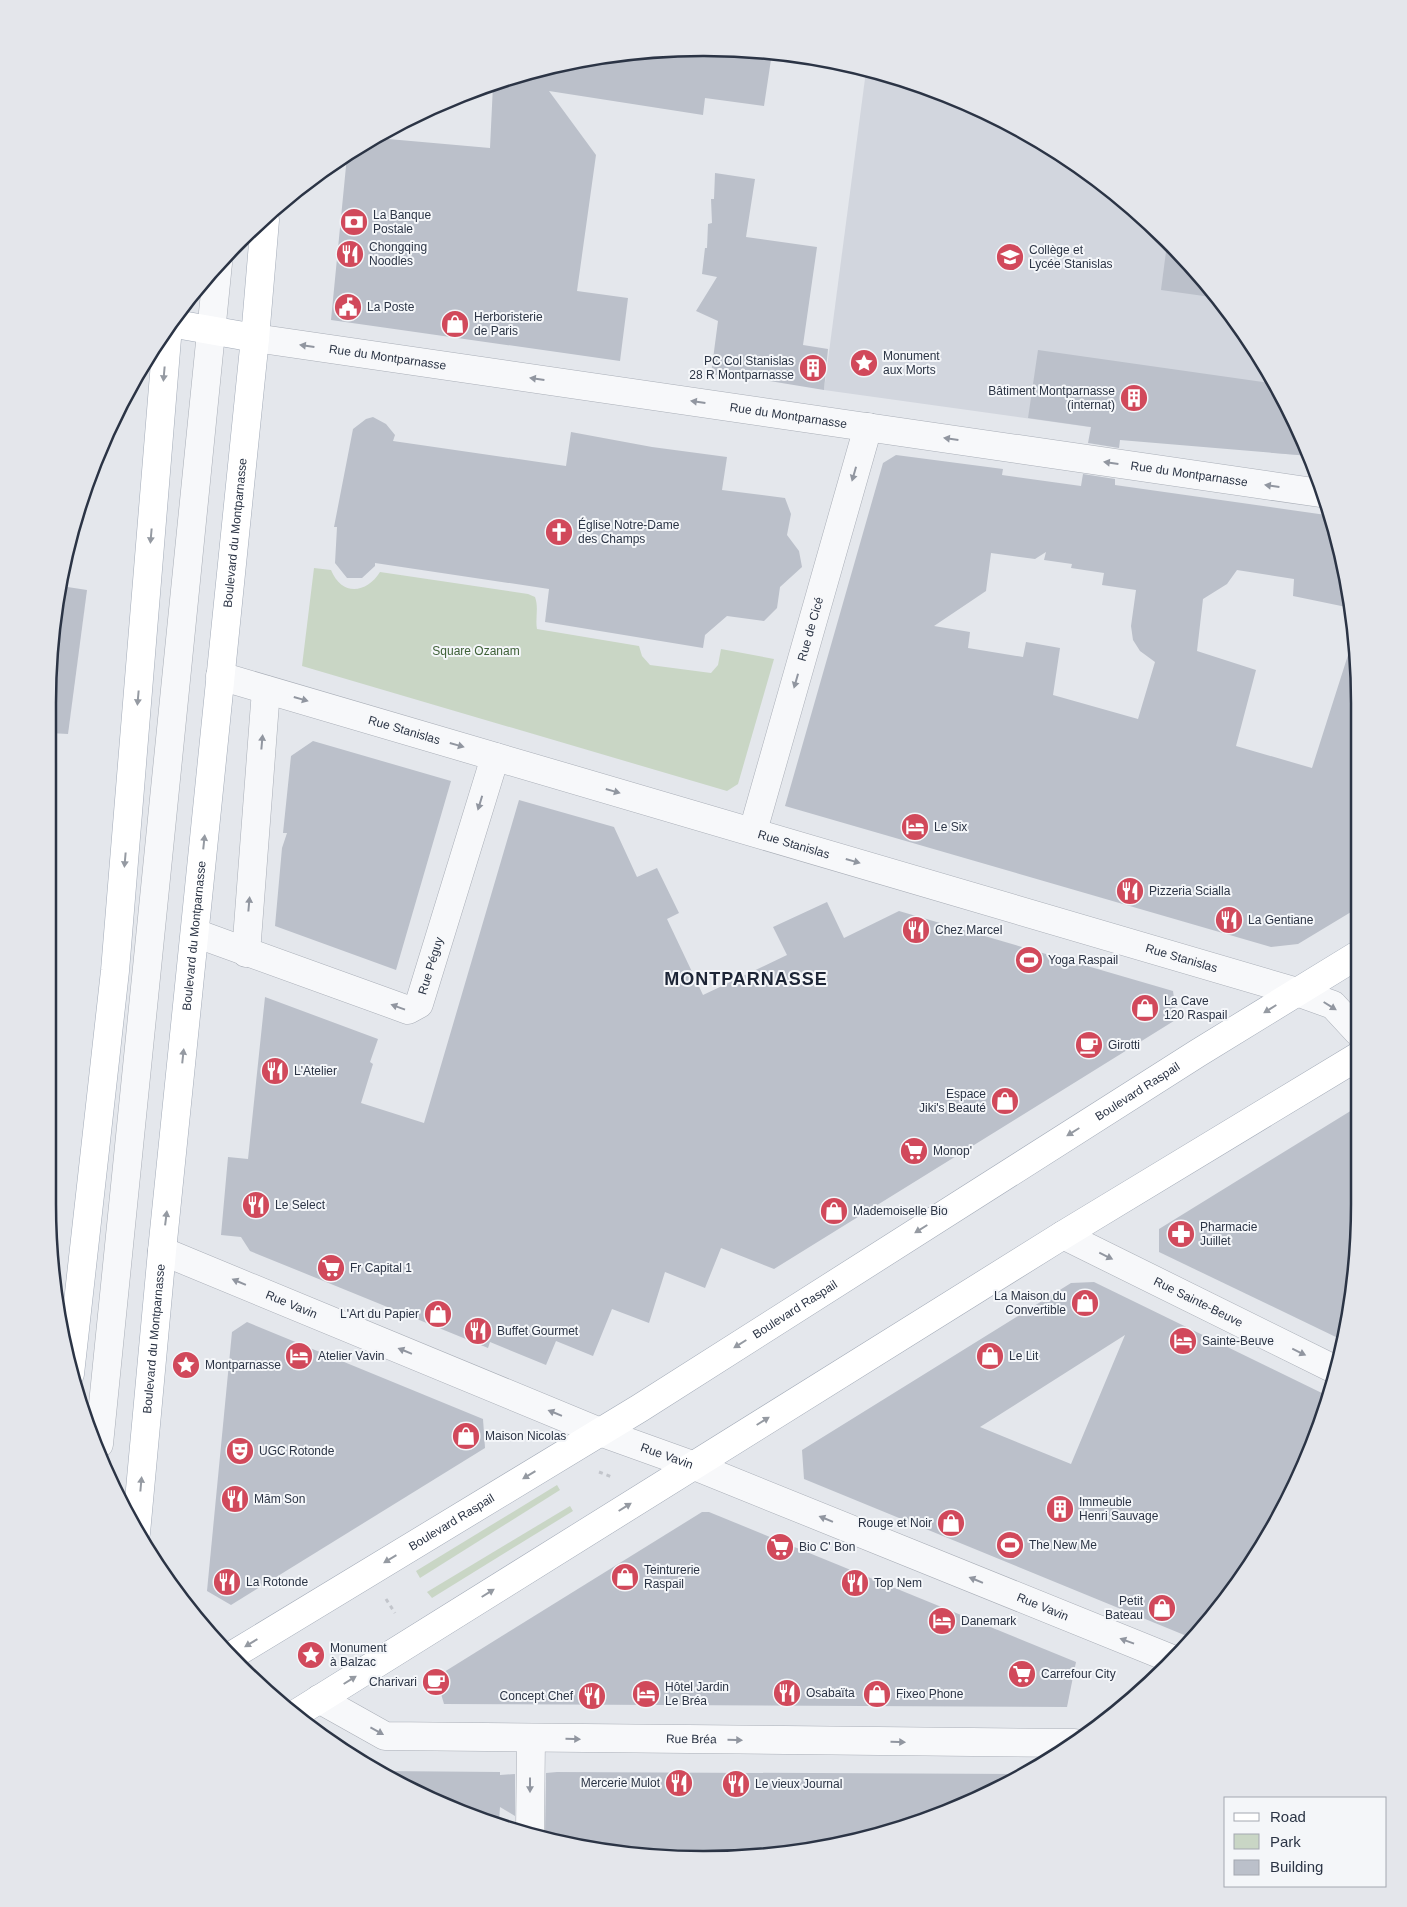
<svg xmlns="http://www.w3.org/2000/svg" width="1407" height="1907" viewBox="0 0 1407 1907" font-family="Arial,sans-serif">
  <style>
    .built { fill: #d2d6de }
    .green { fill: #c9d6c5 }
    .building { fill: #bbc0ca; fill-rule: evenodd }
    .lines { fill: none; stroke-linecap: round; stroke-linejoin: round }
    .minor-casing { stroke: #a9aeb7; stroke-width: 29 }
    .major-casing { stroke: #a3abb8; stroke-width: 29 }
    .path { stroke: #c2c5cb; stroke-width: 3; stroke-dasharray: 4 4; stroke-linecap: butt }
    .minor { stroke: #f7f8fa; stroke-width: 28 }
    .major { stroke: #fff; stroke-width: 28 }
    .oneway { fill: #9196a0 }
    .oneway2 { fill: #959aa2 }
    .labels { text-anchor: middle; stroke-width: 4; stroke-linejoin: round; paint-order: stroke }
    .poi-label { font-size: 12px; fill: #2b3445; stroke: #f4f6f9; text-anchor: start }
    .street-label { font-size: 12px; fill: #2b3445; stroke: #f4f6f9 }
    .park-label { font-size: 12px; fill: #3f6138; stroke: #f4f6f9 }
    .district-label { font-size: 18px; font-weight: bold; letter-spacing: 1px; fill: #1d2536; stroke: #f4f6f9 }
    .rim { fill: none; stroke: #2b3445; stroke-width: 2.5 }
  </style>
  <rect width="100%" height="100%" fill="#e4e7ec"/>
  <polygon class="built" points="866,71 915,82 1032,136 1136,210 1224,304 1310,456 1275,453 824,390"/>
  <g class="green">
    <path d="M314,568L331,570C342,597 367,593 380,572L528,594L535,597C539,608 535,618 537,629L639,646L642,656L650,665L711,673L718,665L721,649L774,659L738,784L727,791L302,666Z"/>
    <polygon points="557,1485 560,1490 420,1578 416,1571"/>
    <polygon points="570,1506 573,1511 432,1598 427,1592"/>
  </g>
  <g class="building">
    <polygon points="661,49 772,53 764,106 705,98 703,115 549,91 596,155 577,291 628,298 620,361 331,320 347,156 377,138 490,148 493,85 534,70"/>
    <polygon points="715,173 755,179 746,237 817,247 803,345 828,349 824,390 751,378 751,380 711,374 718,321 696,311 717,277 702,274 705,248 707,248 708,224 712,223 711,199 714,199"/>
    <polygon points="1167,244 1187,265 1218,298 1161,290"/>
    <polygon points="1038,350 1270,383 1310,456 1120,440 1119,448 1088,443 1091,427 1028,418"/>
    <polygon points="373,417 386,424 395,435 393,441 566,466 571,432 652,447 727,457 722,490 785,498 791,514 787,535 799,551 802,567 780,587 777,608 764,621 727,616 705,635 703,648 545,622 549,589 375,563 375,566 362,578 347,578 335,563 337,527 334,527 353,429 366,419"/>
    <path d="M896,455L1003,469L1002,475L1081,486L1083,474L1115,479V485L1326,515L1351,608L1293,596L1294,579L1237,570L1227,584L1203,599L1197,651L1256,670L1236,746L1312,768L1348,655L1354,656L1356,909L1298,944L1271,947L785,806L883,463ZM1046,552L1044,560L1072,564L1071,568L1104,573L1102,585L1136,590L1131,626L1133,640L1140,651L1155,662L1138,719L1053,695L1060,648L1026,642L1023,657L968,648L970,632L934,626L986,591L991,553L1035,559Z"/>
    <polygon points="61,586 87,590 68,734 49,733 49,661"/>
    <polygon points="313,741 451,781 396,970 275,926 282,848 287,833 283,833 291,756"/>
    <polygon points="519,800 614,827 637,877 657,868 679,913 667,919 703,995 787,955 773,927 827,902 844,938 899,911 1173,991 1177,1019 774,1269 721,1248 705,1288 665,1272 649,1323 612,1309 593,1356 556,1341 546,1365 490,1342 488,1348 250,1251 241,1237 221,1235 228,1157 248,1159 265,997 378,1039 370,1062 373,1064 361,1103 424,1123"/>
    <polygon points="1357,1107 1358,1247 1340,1339 1159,1252 1159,1229"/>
    <path d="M1094,1282L1328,1396L1325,1414L1272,1531L1194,1639L804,1479L802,1450L1071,1283ZM1125,1335L1071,1464L980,1427Z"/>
    <polygon points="247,1322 483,1419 485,1448 231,1605 207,1591 232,1332"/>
    <polygon points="702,1512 709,1512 1076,1662 1067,1707 444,1704 436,1677"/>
    <polygon points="380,1771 500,1772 500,1775 515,1774 515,1816 500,1807 499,1821 413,1792"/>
    <polygon points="546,1773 557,1772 1026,1774 915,1825 745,1858 575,1847 557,1841 545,1834"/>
  </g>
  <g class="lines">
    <defs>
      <g id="minor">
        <path id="s1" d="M255,338L1320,493"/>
        <path id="s2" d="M220,676L1297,992L1333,1005L1357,1031"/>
        <path id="s3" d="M753,831L868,427"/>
        <path id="s4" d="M195,933L408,1010L419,1004L495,757"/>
        <polyline points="246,953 266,690"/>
        <path id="s5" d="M1063,1235L1334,1369"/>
        <path id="s6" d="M162,1251L600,1432L692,1465L1172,1659"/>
        <polyline points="99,1444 218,263"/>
        <path id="s7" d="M319,1699L385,1736L1074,1743"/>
        <polyline points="530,1832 531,1738"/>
      </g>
      <g id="major">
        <polyline points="170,323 255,338"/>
        <polyline points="70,1374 115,971 168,326"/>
        <path id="s8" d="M136,1533L162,1251L255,338L265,220"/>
        <path id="s9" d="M231,1656L640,1408L1198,1053L1356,956"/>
        <polyline points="294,1715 1063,1235 1357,1057"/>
      </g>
    </defs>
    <use href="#minor" class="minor-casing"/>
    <use href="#major" class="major-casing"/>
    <g class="path">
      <polyline points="599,1472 612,1477"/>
      <polyline points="386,1599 395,1613"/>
    </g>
    <use href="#minor" class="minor"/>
    <use href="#major" class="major"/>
  </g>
  <defs><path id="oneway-solid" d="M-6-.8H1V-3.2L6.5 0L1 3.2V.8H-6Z" transform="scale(1.25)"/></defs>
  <g class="oneway">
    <use href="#oneway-solid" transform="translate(307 346) rotate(-172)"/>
    <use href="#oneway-solid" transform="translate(537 379) rotate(-172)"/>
    <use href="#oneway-solid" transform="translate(698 402) rotate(-172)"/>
    <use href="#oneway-solid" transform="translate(951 439) rotate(-172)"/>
    <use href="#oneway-solid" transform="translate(1111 463) rotate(-172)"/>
    <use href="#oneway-solid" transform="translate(854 474) rotate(106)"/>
    <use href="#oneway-solid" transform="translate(1272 486) rotate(-172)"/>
    <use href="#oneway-solid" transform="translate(796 681) rotate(106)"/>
    <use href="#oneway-solid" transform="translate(301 699) rotate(16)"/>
    <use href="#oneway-solid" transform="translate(262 742) rotate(-85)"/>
    <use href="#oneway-solid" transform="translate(457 745) rotate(16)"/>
    <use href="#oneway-solid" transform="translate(613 791) rotate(16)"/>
    <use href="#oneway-solid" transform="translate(480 803) rotate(107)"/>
    <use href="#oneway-solid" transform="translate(853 861) rotate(16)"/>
    <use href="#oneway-solid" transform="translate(249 904) rotate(-85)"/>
    <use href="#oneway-solid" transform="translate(1330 1006) rotate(32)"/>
    <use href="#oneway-solid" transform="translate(398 1007) rotate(-160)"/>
    <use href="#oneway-solid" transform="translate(1106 1256) rotate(26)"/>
    <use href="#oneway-solid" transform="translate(239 1282) rotate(-157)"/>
    <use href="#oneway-solid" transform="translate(405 1351) rotate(-158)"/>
    <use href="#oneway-solid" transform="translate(1299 1352) rotate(26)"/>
    <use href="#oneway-solid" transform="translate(555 1413) rotate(-158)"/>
    <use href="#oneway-solid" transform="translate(826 1519) rotate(-158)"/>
    <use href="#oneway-solid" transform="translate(976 1580) rotate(-158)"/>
    <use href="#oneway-solid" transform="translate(1127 1641) rotate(-160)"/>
    <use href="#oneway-solid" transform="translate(377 1731) rotate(29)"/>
    <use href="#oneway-solid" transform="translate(573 1739) rotate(1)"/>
    <use href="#oneway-solid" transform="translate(735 1740) rotate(1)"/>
    <use href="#oneway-solid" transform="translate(898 1742) rotate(1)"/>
    <use href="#oneway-solid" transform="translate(530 1785) rotate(90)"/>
  </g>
  <g class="oneway2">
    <use href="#oneway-solid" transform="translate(164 374) rotate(95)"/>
    <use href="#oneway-solid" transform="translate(151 536) rotate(95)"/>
    <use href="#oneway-solid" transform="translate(138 698) rotate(95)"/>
    <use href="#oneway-solid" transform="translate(204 842) rotate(-84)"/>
    <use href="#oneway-solid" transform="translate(125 860) rotate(95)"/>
    <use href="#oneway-solid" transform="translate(1270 1009) rotate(148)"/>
    <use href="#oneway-solid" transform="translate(183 1056) rotate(-84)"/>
    <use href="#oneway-solid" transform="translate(1073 1132) rotate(148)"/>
    <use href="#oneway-solid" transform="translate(166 1218) rotate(-83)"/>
    <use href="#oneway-solid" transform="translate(921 1229) rotate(148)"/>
    <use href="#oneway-solid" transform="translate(740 1344) rotate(148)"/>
    <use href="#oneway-solid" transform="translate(763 1421) rotate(-32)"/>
    <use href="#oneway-solid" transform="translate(529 1475) rotate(149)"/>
    <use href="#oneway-solid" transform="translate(141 1484) rotate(-85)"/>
    <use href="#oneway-solid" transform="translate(625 1507) rotate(-32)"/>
    <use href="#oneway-solid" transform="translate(390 1559) rotate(149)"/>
    <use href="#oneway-solid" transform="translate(488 1593) rotate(-32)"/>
    <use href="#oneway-solid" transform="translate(251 1643) rotate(149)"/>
    <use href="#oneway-solid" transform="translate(350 1680) rotate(-32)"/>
  </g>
  <defs>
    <symbol id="bank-disc" viewBox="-11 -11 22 22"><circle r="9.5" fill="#d1495b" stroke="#f4f6f9"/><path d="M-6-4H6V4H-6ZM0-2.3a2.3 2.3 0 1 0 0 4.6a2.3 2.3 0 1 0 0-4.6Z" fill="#fff"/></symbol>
    <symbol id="restaurant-disc" viewBox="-11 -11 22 22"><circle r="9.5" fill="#d1495b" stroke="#f4f6f9"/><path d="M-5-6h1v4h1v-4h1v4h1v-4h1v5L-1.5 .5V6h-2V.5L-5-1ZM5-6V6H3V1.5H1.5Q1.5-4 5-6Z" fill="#fff"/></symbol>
    <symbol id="school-disc" viewBox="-11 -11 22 22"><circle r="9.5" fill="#d1495b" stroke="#f4f6f9"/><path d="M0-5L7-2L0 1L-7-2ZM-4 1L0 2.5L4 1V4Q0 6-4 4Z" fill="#fff"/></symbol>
    <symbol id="civic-disc" viewBox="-11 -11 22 22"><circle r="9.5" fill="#d1495b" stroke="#f4f6f9"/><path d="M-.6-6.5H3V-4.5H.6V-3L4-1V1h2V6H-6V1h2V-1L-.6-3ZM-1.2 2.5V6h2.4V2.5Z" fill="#fff"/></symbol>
    <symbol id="shop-disc" viewBox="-11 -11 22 22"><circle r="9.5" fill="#d1495b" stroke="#f4f6f9"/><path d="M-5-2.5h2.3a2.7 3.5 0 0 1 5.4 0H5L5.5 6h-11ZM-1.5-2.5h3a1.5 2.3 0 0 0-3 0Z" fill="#fff"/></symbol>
    <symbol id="sight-disc" viewBox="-11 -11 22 22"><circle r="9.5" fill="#d1495b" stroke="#f4f6f9"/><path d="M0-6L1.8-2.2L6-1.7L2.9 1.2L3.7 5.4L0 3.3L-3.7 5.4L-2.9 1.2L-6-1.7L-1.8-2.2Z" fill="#fff"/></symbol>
    <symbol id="building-disc" viewBox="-11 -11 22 22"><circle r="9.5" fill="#d1495b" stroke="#f4f6f9"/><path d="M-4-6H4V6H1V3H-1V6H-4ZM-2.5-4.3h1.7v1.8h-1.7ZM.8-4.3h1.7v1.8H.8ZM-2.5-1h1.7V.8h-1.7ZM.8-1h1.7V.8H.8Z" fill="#fff"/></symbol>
    <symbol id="church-disc" viewBox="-11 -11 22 22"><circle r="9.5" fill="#d1495b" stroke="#f4f6f9"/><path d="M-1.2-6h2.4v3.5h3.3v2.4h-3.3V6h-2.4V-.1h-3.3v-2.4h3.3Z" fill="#fff"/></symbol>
    <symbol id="hotel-disc" viewBox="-11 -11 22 22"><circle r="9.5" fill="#d1495b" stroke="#f4f6f9"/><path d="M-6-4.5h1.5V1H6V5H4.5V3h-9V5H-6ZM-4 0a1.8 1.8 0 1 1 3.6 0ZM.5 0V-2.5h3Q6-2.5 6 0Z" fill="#fff"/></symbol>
    <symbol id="stadium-disc" viewBox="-11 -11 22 22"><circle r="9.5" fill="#d1495b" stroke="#f4f6f9"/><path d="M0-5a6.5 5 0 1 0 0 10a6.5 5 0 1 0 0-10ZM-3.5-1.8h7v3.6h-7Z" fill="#fff"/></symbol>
    <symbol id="cafe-disc" viewBox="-11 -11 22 22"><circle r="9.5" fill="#d1495b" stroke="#f4f6f9"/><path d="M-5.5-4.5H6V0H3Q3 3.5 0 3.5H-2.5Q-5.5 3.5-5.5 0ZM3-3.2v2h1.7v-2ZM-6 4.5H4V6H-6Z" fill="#fff"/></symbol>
    <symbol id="supermarket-disc" viewBox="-11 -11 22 22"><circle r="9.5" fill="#d1495b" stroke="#f4f6f9"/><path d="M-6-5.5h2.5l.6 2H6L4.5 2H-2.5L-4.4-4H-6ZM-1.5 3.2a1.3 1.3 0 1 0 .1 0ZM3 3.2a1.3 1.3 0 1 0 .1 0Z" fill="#fff"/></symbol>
    <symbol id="pharmacy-disc" viewBox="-11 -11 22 22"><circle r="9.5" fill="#d1495b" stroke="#f4f6f9"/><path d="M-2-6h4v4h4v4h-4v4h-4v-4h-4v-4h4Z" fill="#fff"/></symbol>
    <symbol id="theatre-disc" viewBox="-11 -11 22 22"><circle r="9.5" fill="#d1495b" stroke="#f4f6f9"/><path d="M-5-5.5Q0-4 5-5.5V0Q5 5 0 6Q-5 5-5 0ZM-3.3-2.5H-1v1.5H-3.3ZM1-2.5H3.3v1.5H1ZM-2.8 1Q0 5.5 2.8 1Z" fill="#fff"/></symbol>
  </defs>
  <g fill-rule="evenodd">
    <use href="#bank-disc" x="338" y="206" width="32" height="32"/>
    <use href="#restaurant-disc" x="334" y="238" width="32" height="32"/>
    <use href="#school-disc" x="994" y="241" width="32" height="32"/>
    <use href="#civic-disc" x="332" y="291" width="32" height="32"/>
    <use href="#shop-disc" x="439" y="308" width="32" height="32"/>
    <use href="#sight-disc" x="848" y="347" width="32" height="32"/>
    <use href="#building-disc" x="797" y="352" width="32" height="32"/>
    <use href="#building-disc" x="1118" y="382" width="32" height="32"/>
    <use href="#church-disc" x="543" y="516" width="32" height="32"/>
    <use href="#hotel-disc" x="899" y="811" width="32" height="32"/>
    <use href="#restaurant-disc" x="1114" y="875" width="32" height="32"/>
    <use href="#restaurant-disc" x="1213" y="904" width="32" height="32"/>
    <use href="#restaurant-disc" x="900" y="914" width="32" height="32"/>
    <use href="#stadium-disc" x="1013" y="944" width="32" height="32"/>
    <use href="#shop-disc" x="1129" y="992" width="32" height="32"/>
    <use href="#cafe-disc" x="1073" y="1029" width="32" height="32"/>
    <use href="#restaurant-disc" x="259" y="1055" width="32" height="32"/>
    <use href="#shop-disc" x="989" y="1085" width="32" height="32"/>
    <use href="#supermarket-disc" x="898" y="1135" width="32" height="32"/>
    <use href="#restaurant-disc" x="240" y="1189" width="32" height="32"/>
    <use href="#shop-disc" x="818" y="1195" width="32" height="32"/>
    <use href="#pharmacy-disc" x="1165" y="1218" width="32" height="32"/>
    <use href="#supermarket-disc" x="315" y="1252" width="32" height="32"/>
    <use href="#shop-disc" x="1069" y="1287" width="32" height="32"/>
    <use href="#shop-disc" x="422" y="1298" width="32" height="32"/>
    <use href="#restaurant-disc" x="462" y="1315" width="32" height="32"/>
    <use href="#hotel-disc" x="1167" y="1325" width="32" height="32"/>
    <use href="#hotel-disc" x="283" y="1340" width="32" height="32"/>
    <use href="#shop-disc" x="974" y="1340" width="32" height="32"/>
    <use href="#sight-disc" x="170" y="1349" width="32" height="32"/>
    <use href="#shop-disc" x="450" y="1420" width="32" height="32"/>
    <use href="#theatre-disc" x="224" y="1435" width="32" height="32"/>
    <use href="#restaurant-disc" x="219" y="1483" width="32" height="32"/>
    <use href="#building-disc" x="1044" y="1493" width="32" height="32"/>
    <use href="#shop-disc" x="935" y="1507" width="32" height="32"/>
    <use href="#stadium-disc" x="994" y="1529" width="32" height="32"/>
    <use href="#supermarket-disc" x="764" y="1531" width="32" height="32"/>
    <use href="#shop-disc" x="609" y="1561" width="32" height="32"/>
    <use href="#restaurant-disc" x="211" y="1566" width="32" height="32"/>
    <use href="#restaurant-disc" x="839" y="1567" width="32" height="32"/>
    <use href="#shop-disc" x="1146" y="1592" width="32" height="32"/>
    <use href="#hotel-disc" x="926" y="1605" width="32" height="32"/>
    <use href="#sight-disc" x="295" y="1639" width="32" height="32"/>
    <use href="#supermarket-disc" x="1006" y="1658" width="32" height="32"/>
    <use href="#cafe-disc" x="420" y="1666" width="32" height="32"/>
    <use href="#restaurant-disc" x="771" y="1677" width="32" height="32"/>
    <use href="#hotel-disc" x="630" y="1678" width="32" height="32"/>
    <use href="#shop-disc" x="861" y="1678" width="32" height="32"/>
    <use href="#restaurant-disc" x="576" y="1680" width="32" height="32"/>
    <use href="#restaurant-disc" x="663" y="1767" width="32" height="32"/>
    <use href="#restaurant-disc" x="720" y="1768" width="32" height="32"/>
  </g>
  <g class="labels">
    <g class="poi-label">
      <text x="373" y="219">La Banque<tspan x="373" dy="14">Postale</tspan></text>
      <text x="369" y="251">Chongqing<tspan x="369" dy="14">Noodles</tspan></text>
      <text x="1029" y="254">Collège et<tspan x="1029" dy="14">Lycée Stanislas</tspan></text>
      <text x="367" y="311">La Poste</text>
      <text x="474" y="321">Herboristerie<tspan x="474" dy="14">de Paris</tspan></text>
      <text x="883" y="360">Monument<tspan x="883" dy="14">aux Morts</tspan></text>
      <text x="794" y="365" text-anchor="end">PC Col Stanislas<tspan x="794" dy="14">28 R Montparnasse</tspan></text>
      <text x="1115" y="395" text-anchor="end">Bâtiment Montparnasse<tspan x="1115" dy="14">(internat)</tspan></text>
      <text x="578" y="529">Église Notre-Dame<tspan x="578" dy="14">des Champs</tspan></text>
      <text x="934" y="831">Le Six</text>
      <text x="1149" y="895">Pizzeria Scialla</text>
      <text x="1248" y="924">La Gentiane</text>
      <text x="935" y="934">Chez Marcel</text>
      <text x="1048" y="964">Yoga Raspail</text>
      <text x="1164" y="1005">La Cave<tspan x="1164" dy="14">120 Raspail</tspan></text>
      <text x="1108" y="1049">Girotti</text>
      <text x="294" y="1075">L'Atelier</text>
      <text x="986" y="1098" text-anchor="end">Espace<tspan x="986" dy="14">Jiki's Beauté</tspan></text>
      <text x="933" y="1155">Monop'</text>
      <text x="275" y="1209">Le Select</text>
      <text x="853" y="1215">Mademoiselle Bio</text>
      <text x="1200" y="1231">Pharmacie<tspan x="1200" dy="14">Juillet</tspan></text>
      <text x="350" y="1272">Fr Capital 1</text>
      <text x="1066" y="1300" text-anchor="end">La Maison du<tspan x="1066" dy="14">Convertible</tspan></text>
      <text x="419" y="1318" text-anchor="end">L'Art du Papier</text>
      <text x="497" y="1335">Buffet Gourmet</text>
      <text x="1202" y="1345">Sainte-Beuve</text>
      <text x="318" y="1360">Atelier Vavin</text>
      <text x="1009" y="1360">Le Lit</text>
      <text x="205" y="1369">Montparnasse</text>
      <text x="485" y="1440">Maison Nicolas</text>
      <text x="259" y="1455">UGC Rotonde</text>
      <text x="254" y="1503">Mām Son</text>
      <text x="1079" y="1506">Immeuble<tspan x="1079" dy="14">Henri Sauvage</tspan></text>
      <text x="932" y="1527" text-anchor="end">Rouge et Noir</text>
      <text x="1029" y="1549">The New Me</text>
      <text x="799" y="1551">Bio C' Bon</text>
      <text x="644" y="1574">Teinturerie<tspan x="644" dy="14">Raspail</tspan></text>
      <text x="246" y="1586">La Rotonde</text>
      <text x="874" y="1587">Top Nem</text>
      <text x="1143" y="1605" text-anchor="end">Petit<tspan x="1143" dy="14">Bateau</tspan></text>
      <text x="961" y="1625">Danemark</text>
      <text x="330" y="1652">Monument<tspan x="330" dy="14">à Balzac</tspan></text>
      <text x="1041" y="1678">Carrefour City</text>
      <text x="417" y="1686" text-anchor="end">Charivari</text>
      <text x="665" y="1691">Hôtel Jardin<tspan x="665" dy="14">Le Bréa</tspan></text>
      <text x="806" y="1697">Osabaïta</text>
      <text x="896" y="1698">Fixeo Phone</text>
      <text x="573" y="1700" text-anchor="end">Concept Chef</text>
      <text x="660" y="1787" text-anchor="end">Mercerie Mulot</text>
      <text x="755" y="1788">Le vieux Journal</text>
    </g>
    <g class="street-label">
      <text dy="4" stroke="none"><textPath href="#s1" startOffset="134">Rue du Montparnasse</textPath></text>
      <text dy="4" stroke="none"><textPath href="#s1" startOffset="539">Rue du Montparnasse</textPath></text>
      <text dy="4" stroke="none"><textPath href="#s1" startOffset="944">Rue du Montparnasse</textPath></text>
      <text dy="4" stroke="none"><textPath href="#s8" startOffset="1005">Boulevard du Montparnasse</textPath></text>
      <text dy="4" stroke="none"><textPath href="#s3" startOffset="210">Rue de Cicé</textPath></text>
      <text dy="4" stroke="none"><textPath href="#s2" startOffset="192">Rue Stanislas</textPath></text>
      <text dy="4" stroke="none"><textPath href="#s2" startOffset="598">Rue Stanislas</textPath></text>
      <text dy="4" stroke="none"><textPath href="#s8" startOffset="600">Boulevard du Montparnasse</textPath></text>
      <text dy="4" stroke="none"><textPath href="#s2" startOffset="1002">Rue Stanislas</textPath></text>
      <text dy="4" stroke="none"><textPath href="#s4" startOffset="279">Rue Péguy</textPath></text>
      <text dy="4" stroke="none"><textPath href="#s9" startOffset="1068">Boulevard Raspail</textPath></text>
      <text dy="4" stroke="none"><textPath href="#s5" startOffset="151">Rue Sainte-Beuve</textPath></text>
      <text dy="4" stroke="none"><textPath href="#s6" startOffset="140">Rue Vavin</textPath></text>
      <text dy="4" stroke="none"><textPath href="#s9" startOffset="662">Boulevard Raspail</textPath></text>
      <text dy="4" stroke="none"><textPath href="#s8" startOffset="195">Boulevard du Montparnasse</textPath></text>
      <text dy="4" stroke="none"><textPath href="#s6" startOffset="545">Rue Vavin</textPath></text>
      <text dy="4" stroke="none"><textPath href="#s9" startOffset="258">Boulevard Raspail</textPath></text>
      <text dy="4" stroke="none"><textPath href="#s6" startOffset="950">Rue Vavin</textPath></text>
      <text dy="4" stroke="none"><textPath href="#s7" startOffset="382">Rue Bréa</textPath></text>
    </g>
    <g class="park-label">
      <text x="476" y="655">Square Ozanam</text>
    </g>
    <g class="district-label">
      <text x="746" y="985">MONTPARNASSE</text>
    </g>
  </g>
  <path d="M0 0H1407V1907H0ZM703 56H704A647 647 0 0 1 1351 703V1204A647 647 0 0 1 704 1851H703A647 647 0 0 1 56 1204V703A647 647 0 0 1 703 56Z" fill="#e4e6eb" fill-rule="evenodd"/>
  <path class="rim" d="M703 56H704A647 647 0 0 1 1351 703V1204A647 647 0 0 1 704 1851H703A647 647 0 0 1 56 1204V703A647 647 0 0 1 703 56Z"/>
  <rect x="1224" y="1797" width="162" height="90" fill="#f4f6f9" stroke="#a4a8b1"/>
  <rect x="1234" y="1813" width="25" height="8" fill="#ffffff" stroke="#a4a8b1"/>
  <text x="1270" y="1822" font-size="15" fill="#2b3445">Road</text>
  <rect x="1234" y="1834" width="25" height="15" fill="#c9d6c5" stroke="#a4a8b1"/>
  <text x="1270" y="1847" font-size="15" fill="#2b3445">Park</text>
  <rect x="1234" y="1860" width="25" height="15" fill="#bbc0ca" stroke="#a4a8b1"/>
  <text x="1270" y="1872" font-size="15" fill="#2b3445">Building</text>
</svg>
